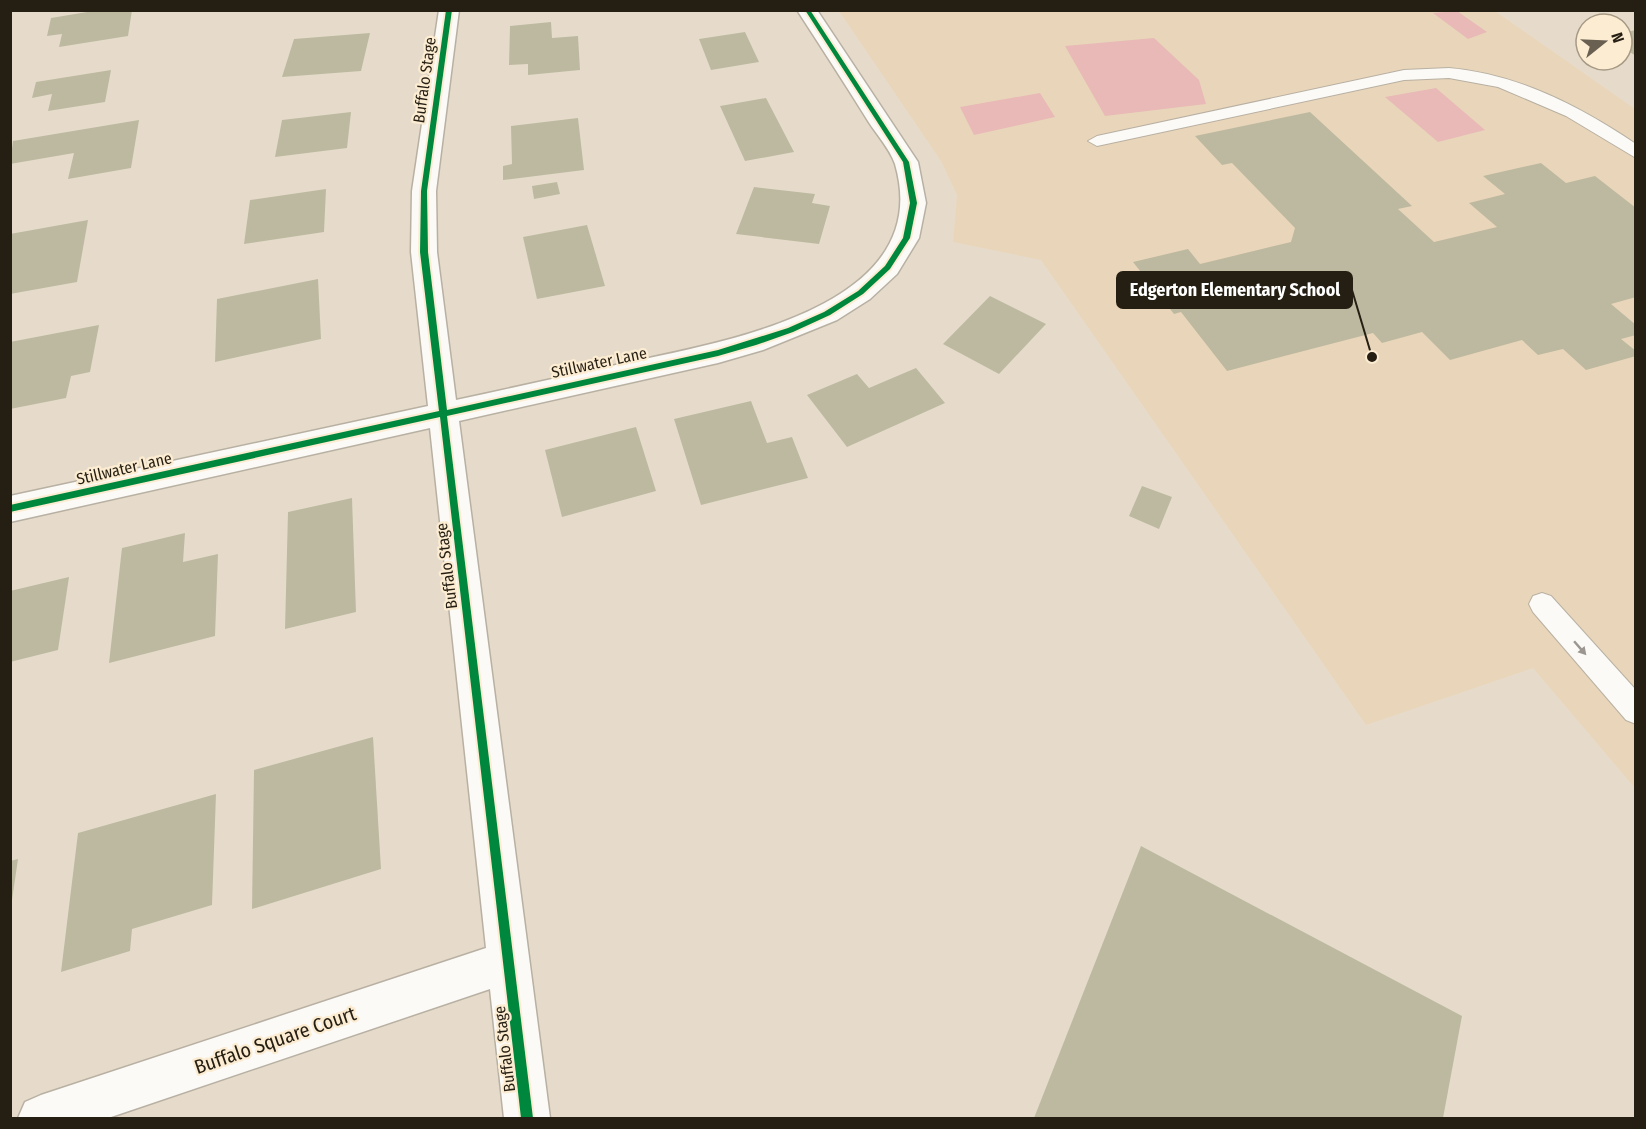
<svg xmlns="http://www.w3.org/2000/svg" width="1646" height="1129" viewBox="0 0 1646 1129" font-family="'Fira Sans Condensed',sans-serif">
  <style>
    .built { fill: #e9d6ba }
    .green { fill: #e8b9b6 }
    .building { fill: #bdb9a0 }
    .lines { fill: none; stroke-linecap: round; stroke-linejoin: round }
    .service-casing { stroke: #b8b0a2; stroke-width: 2 }
    .minor-casing { stroke: #b8b0a2; stroke-width: 3 }
    .service { fill: #fbfaf7; fill-rule: evenodd }
    .minor { fill: #fbfaf7; fill-rule: evenodd }
    .cycleway-casing { stroke: #fcecd2; stroke-width: 4 }
    .cycleway { fill: #00873e; fill-rule: evenodd }
    .oneway { fill: #9b9790 }
    .labels { text-anchor: middle; stroke-width: 4.5; stroke-linejoin: round; paint-order: stroke }
    .street-label { font-size: 16px; fill: #251e12; stroke: #fcecd2 }
    .near-street-label { font-size: 20px; fill: #251e12; stroke: #fcecd2 }
    .leader { fill: none; stroke: #251e12; stroke-width: 2 }
    .callout-dot { fill: #251e12; stroke: #fcecd2; stroke-width: 2 }
    .callout { fill: #251e12; stroke: #251e12; stroke-width: 2 }
    .callout-label { font-size: 18px; text-anchor: middle; font-weight: bold; fill: #fff }
  </style>
  <rect width="100%" height="100%" fill="#e6dbca"/>
  <polygon class="built" points="839,11 1495,11 1635,109 1635,788 1533,668 1366,725 1041,260 953,242 957,195 941,161"/>
  <g class="green">
    <polygon points="1457,11 1487,32 1468,39 1433,13"/>
    <polygon points="1154,38 1199,80 1206,104 1105,116 1065,46"/>
    <polygon points="1436,88 1485,130 1438,142 1385,97"/>
    <polygon points="1040,93 1055,117 974,135 960,107"/>
  </g>
  <g class="building">
    <polygon points="99,10 132,10 128,36 59,47 62,34 47,36 51,18"/>
    <polygon points="551,22 552,38 578,36 580,70 528,75 528,64 509,65 510,26"/>
    <polygon points="1636,30 1636,56 1622,47 1622,33"/>
    <polygon points="745,32 759,62 711,70 699,39"/>
    <polygon points="370,33 361,71 282,77 294,39"/>
    <polygon points="111,70 105,102 48,111 52,94 32,98 36,82"/>
    <polygon points="766,98 794,152 745,161 720,106"/>
    <polygon points="351,112 347,148 275,157 282,120"/>
    <polygon points="1310,112 1412,206 1398,209 1434,242 1497,227 1469,203 1505,194 1483,176 1541,163 1566,183 1595,176 1636,208 1636,297 1611,304 1636,325 1636,335 1621,339 1636,351 1636,356 1586,370 1563,349 1538,355 1522,340 1450,360 1422,332 1382,343 1373,333 1227,371 1181,312 1174,314 1133,262 1188,249 1200,264 1291,242 1295,228 1232,163 1222,165 1195,136"/>
    <polygon points="578,118 584,170 503,180 503,166 512,164 511,126"/>
    <polygon points="139,120 131,168 68,179 74,153 10,164 13,141"/>
    <polygon points="557,182 560,194 534,199 532,186"/>
    <polygon points="754,187 815,194 812,203 830,206 819,244 736,234"/>
    <polygon points="326,189 324,232 244,244 250,200"/>
    <polygon points="88,220 77,282 10,294 10,234"/>
    <polygon points="587,225 605,286 537,299 523,237"/>
    <polygon points="318,279 321,339 215,362 217,299"/>
    <polygon points="990,296 1046,324 999,374 943,344"/>
    <polygon points="99,325 90,372 71,376 66,398 10,409 10,342"/>
    <polygon points="916,368 945,403 847,447 807,395 857,374 869,388"/>
    <polygon points="751,401 767,443 792,437 808,478 701,505 674,419"/>
    <polygon points="636,427 656,491 562,517 545,450"/>
    <polygon points="1142,486 1172,497 1159,529 1129,516"/>
    <polygon points="352,498 356,612 285,629 288,512"/>
    <polygon points="185,533 183,562 218,554 215,636 109,663 122,548"/>
    <polygon points="69,577 58,650 10,662 10,591"/>
    <polygon points="373,737 381,869 252,909 254,770"/>
    <polygon points="216,794 212,905 132,929 130,951 61,972 78,833"/>
    <polygon points="1141,846 1462,1016 1443,1118 1034,1118"/>
    <polygon points="18,859 12,900 10,899 10,861"/>
  </g>
  <g class="lines">
    <defs>
      <g id="service">
        <path d="M1449,68C1518,74 1579,106 1636,144V158L1566,116L1498,87L1449,78L1404,80L1097,146L1088,141L1097,136L1404,70Z"/>
        <polygon points="1542,593 1551,596 1636,690 1636,724 1626,720 1533,612 1529,604 1533,596"/>
      </g>
      <path id="minor" d="M439,10H459L436,191L437,252L456,400C512,388 569,375 625,363C721,342 937,308 895,164C890,149 876,134 868,121C845,84 821,47 797,10H817L918,162L926,203L919,238L897,274L870,299L837,320L763,350L718,363L459,421L550,1118H504L490,989L108,1118H18L25,1102L41,1095L486,948L430,428L10,522V496L428,406L411,252L412,191Z"/>
    </defs>
    <use href="#service" class="service-casing"/>
    <use href="#minor" class="minor-casing"/>
    <use href="#service" class="service"/>
    <use href="#minor" class="minor"/>
    <defs>
      <polygon id="cycleway" points="446,10 452,10 427,191 428,252 447,410 718,350 788,328 824,312 858,291 885,266 903,238 910,203 903,162 805,10 810,10 909,162 917,203 910,238 890,269 863,294 830,315 793,332 756,345 718,356 447,416 533,1118 521,1118 440,417 10,512 10,505 439,411 420,252 421,191"/>
    </defs>
    <use href="#cycleway" class="cycleway-casing"/>
    <use href="#cycleway" class="cycleway"/>
  </g>
  <defs><path id="oneway-solid" d="M-6-.8H1V-3.2L6.5 0L1 3.2V.8H-6Z" transform="scale(1.5)"/></defs>
  <use class="oneway" href="#oneway-solid" transform="translate(1580 648) rotate(49)"/>
  <g class="labels">
    <g class="street-label">
      <text transform="translate(424 80) rotate(-82)" y="6">Buffalo Stage</text>
      <text transform="translate(599 362) rotate(-12)" y="6">Stillwater Lane</text>
      <text transform="translate(124 468) rotate(-13)" y="6">Stillwater Lane</text>
      <text transform="translate(446 566) rotate(-97)" y="6">Buffalo Stage</text>
      <text transform="translate(504 1049) rotate(-97)" y="6">Buffalo Stage</text>
    </g>
    <g class="near-street-label">
      <text transform="translate(275 1040) rotate(-19)" y="7">Buffalo Square Court</text>
    </g>
  </g>
  <path class="leader" d="M1372 357L1352 290"/>
  <circle class="callout-dot" cx="1372" cy="357" r="6"/>
  <rect class="callout" x="1117" y="272" width="235" height="36" rx="6"/>
  <g class="callout-label">
    <text x="1235" y="296">Edgerton Elementary School</text>
  </g>
  <rect width="1646" height="1129" fill="none" stroke="#251e12" stroke-width="24"/>
  <g transform="translate(1604 42) rotate(72)"><circle r="28" fill="#fcecd2" stroke="#a69a85" stroke-width="1.5"/>
  <path d="M0-4.5L10 22L0 15L-10 22Z" fill="#696052"/>
  <text y="-9" font-size="16" font-weight="bold" text-anchor="middle" fill="#251e12">N</text>
  </g>
</svg>
